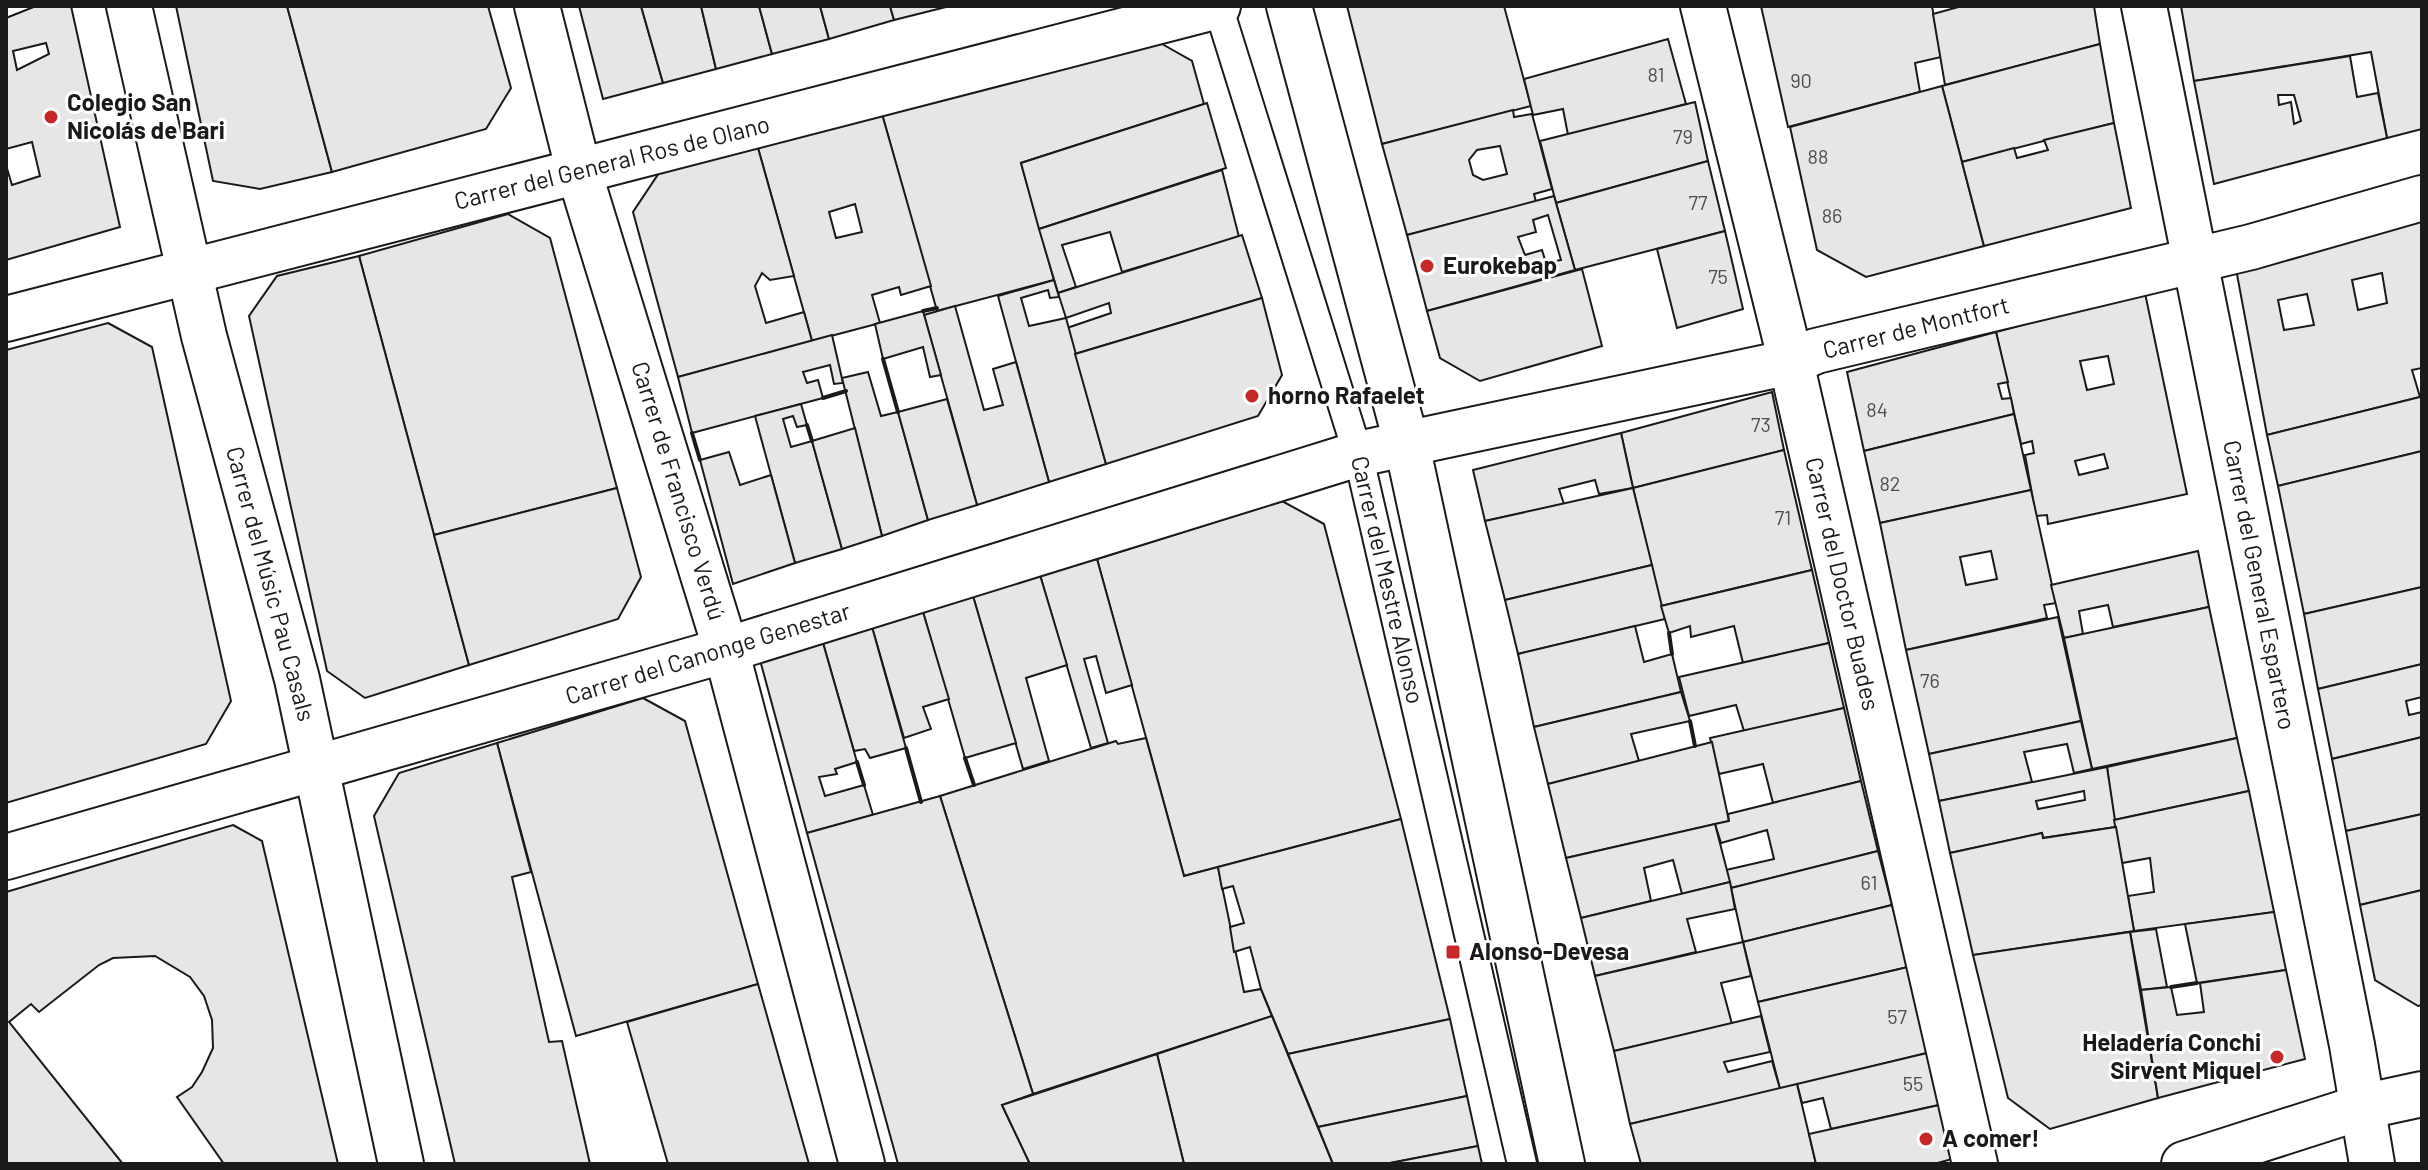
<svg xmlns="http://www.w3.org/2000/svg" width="2428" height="1170" viewBox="0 0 2428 1170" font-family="Barlow,sans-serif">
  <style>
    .building { fill: #e6e6e6; stroke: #1a1a1a; stroke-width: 2; fill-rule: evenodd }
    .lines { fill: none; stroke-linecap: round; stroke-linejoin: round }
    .service-casing { stroke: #1a1a1a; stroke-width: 32 }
    .minor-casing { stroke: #1a1a1a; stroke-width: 48 }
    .tertiary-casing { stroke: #1a1a1a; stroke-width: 48 }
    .secondary-casing { stroke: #1a1a1a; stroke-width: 48 }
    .service { stroke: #fff; stroke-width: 28 }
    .minor { stroke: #fff; stroke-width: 44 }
    .tertiary { stroke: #fff; stroke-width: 44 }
    .secondary { stroke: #fff; stroke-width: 44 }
    .wall { stroke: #1a1a1a; stroke-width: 4 }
    .poi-dot { fill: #c62828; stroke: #fff; stroke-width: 3 }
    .labels { text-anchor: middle; stroke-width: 6; stroke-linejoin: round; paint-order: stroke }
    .number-label { font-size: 20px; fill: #4d4d4d }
    .poi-label { font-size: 24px; font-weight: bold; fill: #1a1a1a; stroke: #fff; text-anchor: start }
    .street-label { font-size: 24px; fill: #1a1a1a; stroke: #fff }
  </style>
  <rect width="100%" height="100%" fill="#fff"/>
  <g class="building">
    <path d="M36,6H71L120,227L6,260V165L12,185L40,176L32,142L6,149V18ZM46,43L49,54L17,70L13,51Z"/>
    <polygon points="176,6 287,6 332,172 260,189 213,181"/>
    <polygon points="287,6 488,6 511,88 486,129 332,172"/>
    <polygon points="579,6 641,6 663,83 603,99"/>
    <polygon points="641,6 701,6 716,69 663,83"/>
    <polygon points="701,6 759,6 772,54 716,69"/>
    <polygon points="759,6 820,6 829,39 772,54"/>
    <polygon points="820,6 890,6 894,20 829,39"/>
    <polygon points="890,6 950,6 894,20"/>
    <polygon points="1347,6 1504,6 1531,106 1382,144"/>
    <polygon points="1761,6 1932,6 1941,57 1915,63 1920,92 1788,127"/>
    <polygon points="1962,6 2094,6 2100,44 1945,85 1933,14"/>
    <polygon points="2181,6 2422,6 2422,129 2387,138 2371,52 2194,81"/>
    <polygon points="1668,39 1686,104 1568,135 1563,109 1533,115 1524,79"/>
    <polygon points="1155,40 1192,61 1204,104 1021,163 1054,280 937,311 882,114"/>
    <polygon points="2100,44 2114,123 1962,162 1942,86"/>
    <path d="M2350,56L2357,97L2378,93L2387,138L2214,184L2194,81ZM2278,95H2294L2301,121L2294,124L2291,102L2279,105Z"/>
    <polygon points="1942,86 1984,246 1866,277 1817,250 1790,127"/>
    <polygon points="1695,102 1708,161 1556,203 1540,141"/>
    <polygon points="1207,103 1226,168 1039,229 1021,163"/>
    <path d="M1513,110L1514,117L1532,114L1552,189L1534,194L1536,202L1407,235L1382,144ZM1500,146L1507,174L1483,180L1473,175L1469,160L1477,150Z"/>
    <path d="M882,114L931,286L901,295L899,287L872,295L880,323L812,341L758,148ZM855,204L862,232L836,238L829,212Z"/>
    <polygon points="2114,123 2131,208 1984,246 1962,162 2014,148 2017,158 2048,150 2044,140"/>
    <polygon points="758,148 794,276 770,280 762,273 755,286 766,323 804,312 812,341 678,377 633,212 659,173"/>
    <polygon points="1708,161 1725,231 1575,270 1556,203"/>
    <polygon points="1222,170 1239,237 1122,272 1110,232 1062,245 1076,287 1058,293 1039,229"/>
    <path d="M1554,196L1575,270L1427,311L1407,235ZM1548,215L1561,260L1546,263L1542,250L1525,255L1518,237L1536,232L1533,220Z"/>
    <polygon points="508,214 550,238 617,488 434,535 359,256"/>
    <path d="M2422,220V368L2412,370L2420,397L2267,435L2236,269ZM2382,273L2387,303L2358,310L2352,280ZM2307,294L2314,325L2284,330L2278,300Z"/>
    <polygon points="1725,231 1743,309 1677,328 1657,249"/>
    <polygon points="1242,235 1262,298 1075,354 1067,328 1111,313 1109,303 1066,318 1058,293"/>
    <polygon points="359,256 469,665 365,698 327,671 249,316 277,276"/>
    <polygon points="1582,269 1602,346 1480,381 1440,358 1427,311"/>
    <polygon points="1054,280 1059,297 1050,298 1048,290 1021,298 1029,326 1066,318 1106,464 1049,482 998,296"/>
    <path d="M2145,293L2187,494L2048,524L2047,515L2036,516L2025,455L2034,453L2032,441L2021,444L1996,332ZM2108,356L2114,384L2087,390L2080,361ZM2104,454L2108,468L2079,475L2075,461Z"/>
    <polygon points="1262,298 1282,375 1258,416 1106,464 1075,354"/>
    <polygon points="955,306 984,410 1003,405 993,369 1016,362 1049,482 977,505 924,315"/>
    <polygon points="923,311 941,375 930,377 923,347 883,359 875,324"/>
    <polygon points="108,323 152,347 231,701 206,744 6,803 6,350"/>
    <polygon points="1996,332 2008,382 1998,384 2002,399 2011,398 2014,414 1864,451 1847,372"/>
    <polygon points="832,335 843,383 834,384 830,365 803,372 807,383 818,380 823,398 692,433 678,377"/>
    <polygon points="868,372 881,416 898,412 928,520 882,536 842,378"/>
    <polygon points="1772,392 1784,450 1633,488 1621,433"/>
    <polygon points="2420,397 2422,397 2422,451 2278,486 2267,435"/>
    <polygon points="947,399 977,505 928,520 898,412"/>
    <polygon points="801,404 807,425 797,427 793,416 783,419 791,447 812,441 842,549 795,563 755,416"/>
    <polygon points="2014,414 2031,490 1880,523 1864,451"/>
    <polygon points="855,428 882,536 842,549 812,441"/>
    <polygon points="1621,433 1633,488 1599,494 1595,480 1559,489 1564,504 1485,521 1473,470"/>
    <polygon points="1784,450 1812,570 1661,606 1633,488"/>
    <polygon points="2422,451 2422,587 2304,614 2278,486"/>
    <polygon points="729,452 740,485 771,475 795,563 733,584 700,460"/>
    <polygon points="617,488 641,577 618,619 469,665 434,535"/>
    <polygon points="1633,488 1652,565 1505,600 1485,521"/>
    <path d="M2031,490L2056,603L2044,605L2047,618L1906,650L1880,523ZM1991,551L1997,579L1966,585L1960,557Z"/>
    <polygon points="1282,501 1324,524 1401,819 1184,876 1097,559"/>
    <polygon points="2198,551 2209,607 2113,627 2108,605 2079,611 2083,634 2064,638 2051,585"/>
    <polygon points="1097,559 1132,685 1106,693 1096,656 1084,659 1108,743 1091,748 1040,575"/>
    <polygon points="1652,565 1665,619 1518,654 1505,600"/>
    <polygon points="1812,570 1829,643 1743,663 1734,626 1691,637 1690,626 1669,633 1661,606"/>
    <polygon points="1040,575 1067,665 1026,678 1049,761 1023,769 973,596"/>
    <polygon points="2422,587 2422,664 2318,689 2304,614"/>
    <polygon points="973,596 1016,743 965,758 923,612"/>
    <polygon points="2209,607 2237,738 2092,769 2064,638"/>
    <polygon points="923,612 949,699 923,707 931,729 904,738 872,627"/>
    <polygon points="2058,617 2081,721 1929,754 1906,650"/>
    <polygon points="1635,626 1644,662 1672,654 1681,692 1534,727 1518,654"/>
    <polygon points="872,627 906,748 870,758 865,749 854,751 823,643"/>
    <polygon points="823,643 857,762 835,769 837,774 819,777 825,796 864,785 873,815 807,833 760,660"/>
    <polygon points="1829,643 1844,708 1744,731 1736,705 1689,716 1679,677"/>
    <polygon points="2422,664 2422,697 2406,701 2409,715 2422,712 2422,737 2332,759 2318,689"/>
    <polygon points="1681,692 1690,721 1631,734 1639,761 1548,784 1534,727"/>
    <polygon points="643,698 685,721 758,984 576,1036 497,743"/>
    <polygon points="1844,708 1861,781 1773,803 1763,764 1719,774 1710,738"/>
    <polygon points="2081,721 2092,769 2074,773 2067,744 2024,752 2032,782 1939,801 1929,754"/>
    <polygon points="2422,737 2422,814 2346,831 2332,759"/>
    <polygon points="1146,738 1184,876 1218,867 1244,992 1261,989 1272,1016 1033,1094 940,796 1116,741 1118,744"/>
    <polygon points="2237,738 2249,791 2114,820 2107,767"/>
    <polygon points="1712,742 1729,821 1566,858 1548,784"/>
    <polygon points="497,743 531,872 512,877 549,1042 562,1041 590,1164 455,1164 374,816 399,773"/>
    <path d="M2107,767L2116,827L2043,838L2042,833L1950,853L1939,801ZM2084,791L2085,800L2038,809L2036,801Z"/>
    <polygon points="1861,781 1878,851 1731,888 1726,870 1774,859 1767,830 1721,843 1715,824 1729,821 1728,814"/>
    <polygon points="2249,791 2274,912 2134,931 2128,896 2154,892 2150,858 2122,863 2114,820"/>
    <polygon points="940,796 1033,1094 1002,1105 1030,1164 898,1164 807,833"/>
    <polygon points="2422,814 2422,890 2360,905 2346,831"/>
    <polygon points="1401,819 1450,1019 1288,1054 1261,989 1250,947 1234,952 1230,927 1244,923 1233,886 1222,889 1218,867"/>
    <polygon points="1715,824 1730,882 1682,894 1673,860 1644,868 1651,901 1581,918 1566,858"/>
    <polygon points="233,825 262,841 338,1164 224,1164 177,1097 192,1087 202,1072 213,1048 212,1020 204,996 190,977 155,956 113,958 99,965 39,1012 31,1004 9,1022 123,1164 6,1164 6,892"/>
    <polygon points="2116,827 2134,931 1973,955 1950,853 2042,833 2043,838"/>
    <polygon points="1878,851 1892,905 1743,942 1731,888"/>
    <polygon points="1730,882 1735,909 1687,919 1696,952 1595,976 1581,918"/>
    <polygon points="2422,890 2422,1005 2418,1006 2375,980 2360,905"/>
    <polygon points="1892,905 1908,967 1758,1002 1743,942"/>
    <polygon points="2274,912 2286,970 2197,983 2185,924"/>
    <polygon points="2156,929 2167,987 2141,990 2130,932"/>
    <polygon points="2130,932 2158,1098 2050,1129 2008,1098 1973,955"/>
    <polygon points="1743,942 1751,976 1721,983 1732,1024 1614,1051 1595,976"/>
    <polygon points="1908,967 1927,1053 1780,1089 1758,1002"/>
    <polygon points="2286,970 2305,1059 2158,1098 2141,990 2171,987 2177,1015 2204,1012 2200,983"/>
    <polygon points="758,984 809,1164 668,1164 627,1022"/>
    <polygon points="1272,1016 1333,1164 1184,1164 1157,1054"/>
    <polygon points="1761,1016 1770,1052 1724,1062 1728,1072 1772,1061 1780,1089 1630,1124 1614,1051"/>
    <polygon points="1450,1019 1467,1096 1318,1127 1288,1054"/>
    <polygon points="1927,1053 1939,1105 1831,1129 1823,1098 1802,1103 1797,1084"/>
    <polygon points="1157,1054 1184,1164 1030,1164 1002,1105"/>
    <polygon points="1797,1084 1816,1164 1641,1164 1630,1124"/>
    <polygon points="1467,1096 1478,1146 1385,1164 1333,1164 1318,1127"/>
    <polygon points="1939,1105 1952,1159 1934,1164 1816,1164 1809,1134"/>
    <polygon points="1478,1146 1482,1164 1385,1164"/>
  </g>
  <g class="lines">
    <defs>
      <polyline id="service" points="1218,6 1358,454 1522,1164"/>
      <g id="minor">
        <polyline points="129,6 204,336 297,679 401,1164"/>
        <polyline points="537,6 579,172 726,650 862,1164"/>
        <polyline points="1703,6 1791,362 1975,1164"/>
        <polyline points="2144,6 2352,1045 2372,1164"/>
        <polyline points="6,319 1218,6"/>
        <polyline points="6,857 726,650 1358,454 1791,362 1816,351 2251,247 2422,198"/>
      </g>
      <polyline id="tertiary" points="2184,1164 2362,1107 2422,1094"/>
      <polyline id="secondary" points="1289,6 1407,445 1562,1164"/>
    </defs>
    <use href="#service" class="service-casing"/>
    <use href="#minor" class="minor-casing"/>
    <use href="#tertiary" class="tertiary-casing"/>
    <use href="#secondary" class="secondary-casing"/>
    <use href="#service" class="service"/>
    <use href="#minor" class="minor"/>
    <use href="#tertiary" class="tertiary"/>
    <use href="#secondary" class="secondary"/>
    <g class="wall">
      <polyline points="923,311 937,308"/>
      <polyline points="883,359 898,412"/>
      <polyline points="823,398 846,391"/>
      <polyline points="807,425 812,441"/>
      <polyline points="692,433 700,460"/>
      <polyline points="1669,633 1672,654"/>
      <polyline points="1690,721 1695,746"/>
      <polyline points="906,748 921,802"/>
      <polyline points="965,758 974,785"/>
      <polyline points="857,762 864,785"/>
      <polyline points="2171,987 2197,983"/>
    </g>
  </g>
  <g class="poi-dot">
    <circle cx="51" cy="117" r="8"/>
    <circle cx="1427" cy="266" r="8"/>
    <circle cx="1252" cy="396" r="8"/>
    <rect x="1445" y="944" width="16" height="16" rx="4"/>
    <circle cx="2277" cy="1057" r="8"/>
    <circle cx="1926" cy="1139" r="8"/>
  </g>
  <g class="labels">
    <g class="number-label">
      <text x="1656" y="82">81</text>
      <text x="1801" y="88">90</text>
      <text x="1683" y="144">79</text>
      <text x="1818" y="164">88</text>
      <text x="1698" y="210">77</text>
      <text x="1832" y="223">86</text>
      <text x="1718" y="284">75</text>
      <text x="1877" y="417">84</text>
      <text x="1761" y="432">73</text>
      <text x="1890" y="491">82</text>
      <text x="1783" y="525">71</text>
      <text x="1930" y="688">76</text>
      <text x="1869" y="890">61</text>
      <text x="1897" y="1024">57</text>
      <text x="1913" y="1091">55</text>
    </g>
    <g class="poi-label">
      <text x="67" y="111">Colegio San<tspan x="67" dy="28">Nicolás de Bari</tspan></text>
      <text x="1443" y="274">Eurokebap</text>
      <text x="1268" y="404">horno Rafaelet</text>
      <text x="1469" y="960">Alonso-Devesa</text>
      <text x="2261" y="1051" text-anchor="end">Heladería Conchi<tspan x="2261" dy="28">Sirvent Miquel</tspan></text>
      <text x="1942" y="1147">A comer!</text>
    </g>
    <g class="street-label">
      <text transform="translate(612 163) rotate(-14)" y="8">Carrer del General Ros de Olano</text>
      <text transform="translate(1916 328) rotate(-14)" y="8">Carrer de Montfort</text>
      <text transform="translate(678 491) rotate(73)" y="8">Carrer de Francisco Verdú</text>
      <text transform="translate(1387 580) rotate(77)" y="8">Carrer del Mestre Alonso</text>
      <text transform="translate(270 584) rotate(75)" y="8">Carrer del Músic Pau Casals</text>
      <text transform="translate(1842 584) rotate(77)" y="8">Carrer del Doctor Buades</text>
      <text transform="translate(2259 585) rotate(79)" y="8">Carrer del General Espartero</text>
      <text transform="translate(708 654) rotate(-17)" y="8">Carrer del Canonge Genestar</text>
    </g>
  </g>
  <rect width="2428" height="1170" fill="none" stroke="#1a1a1a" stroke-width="16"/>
</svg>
